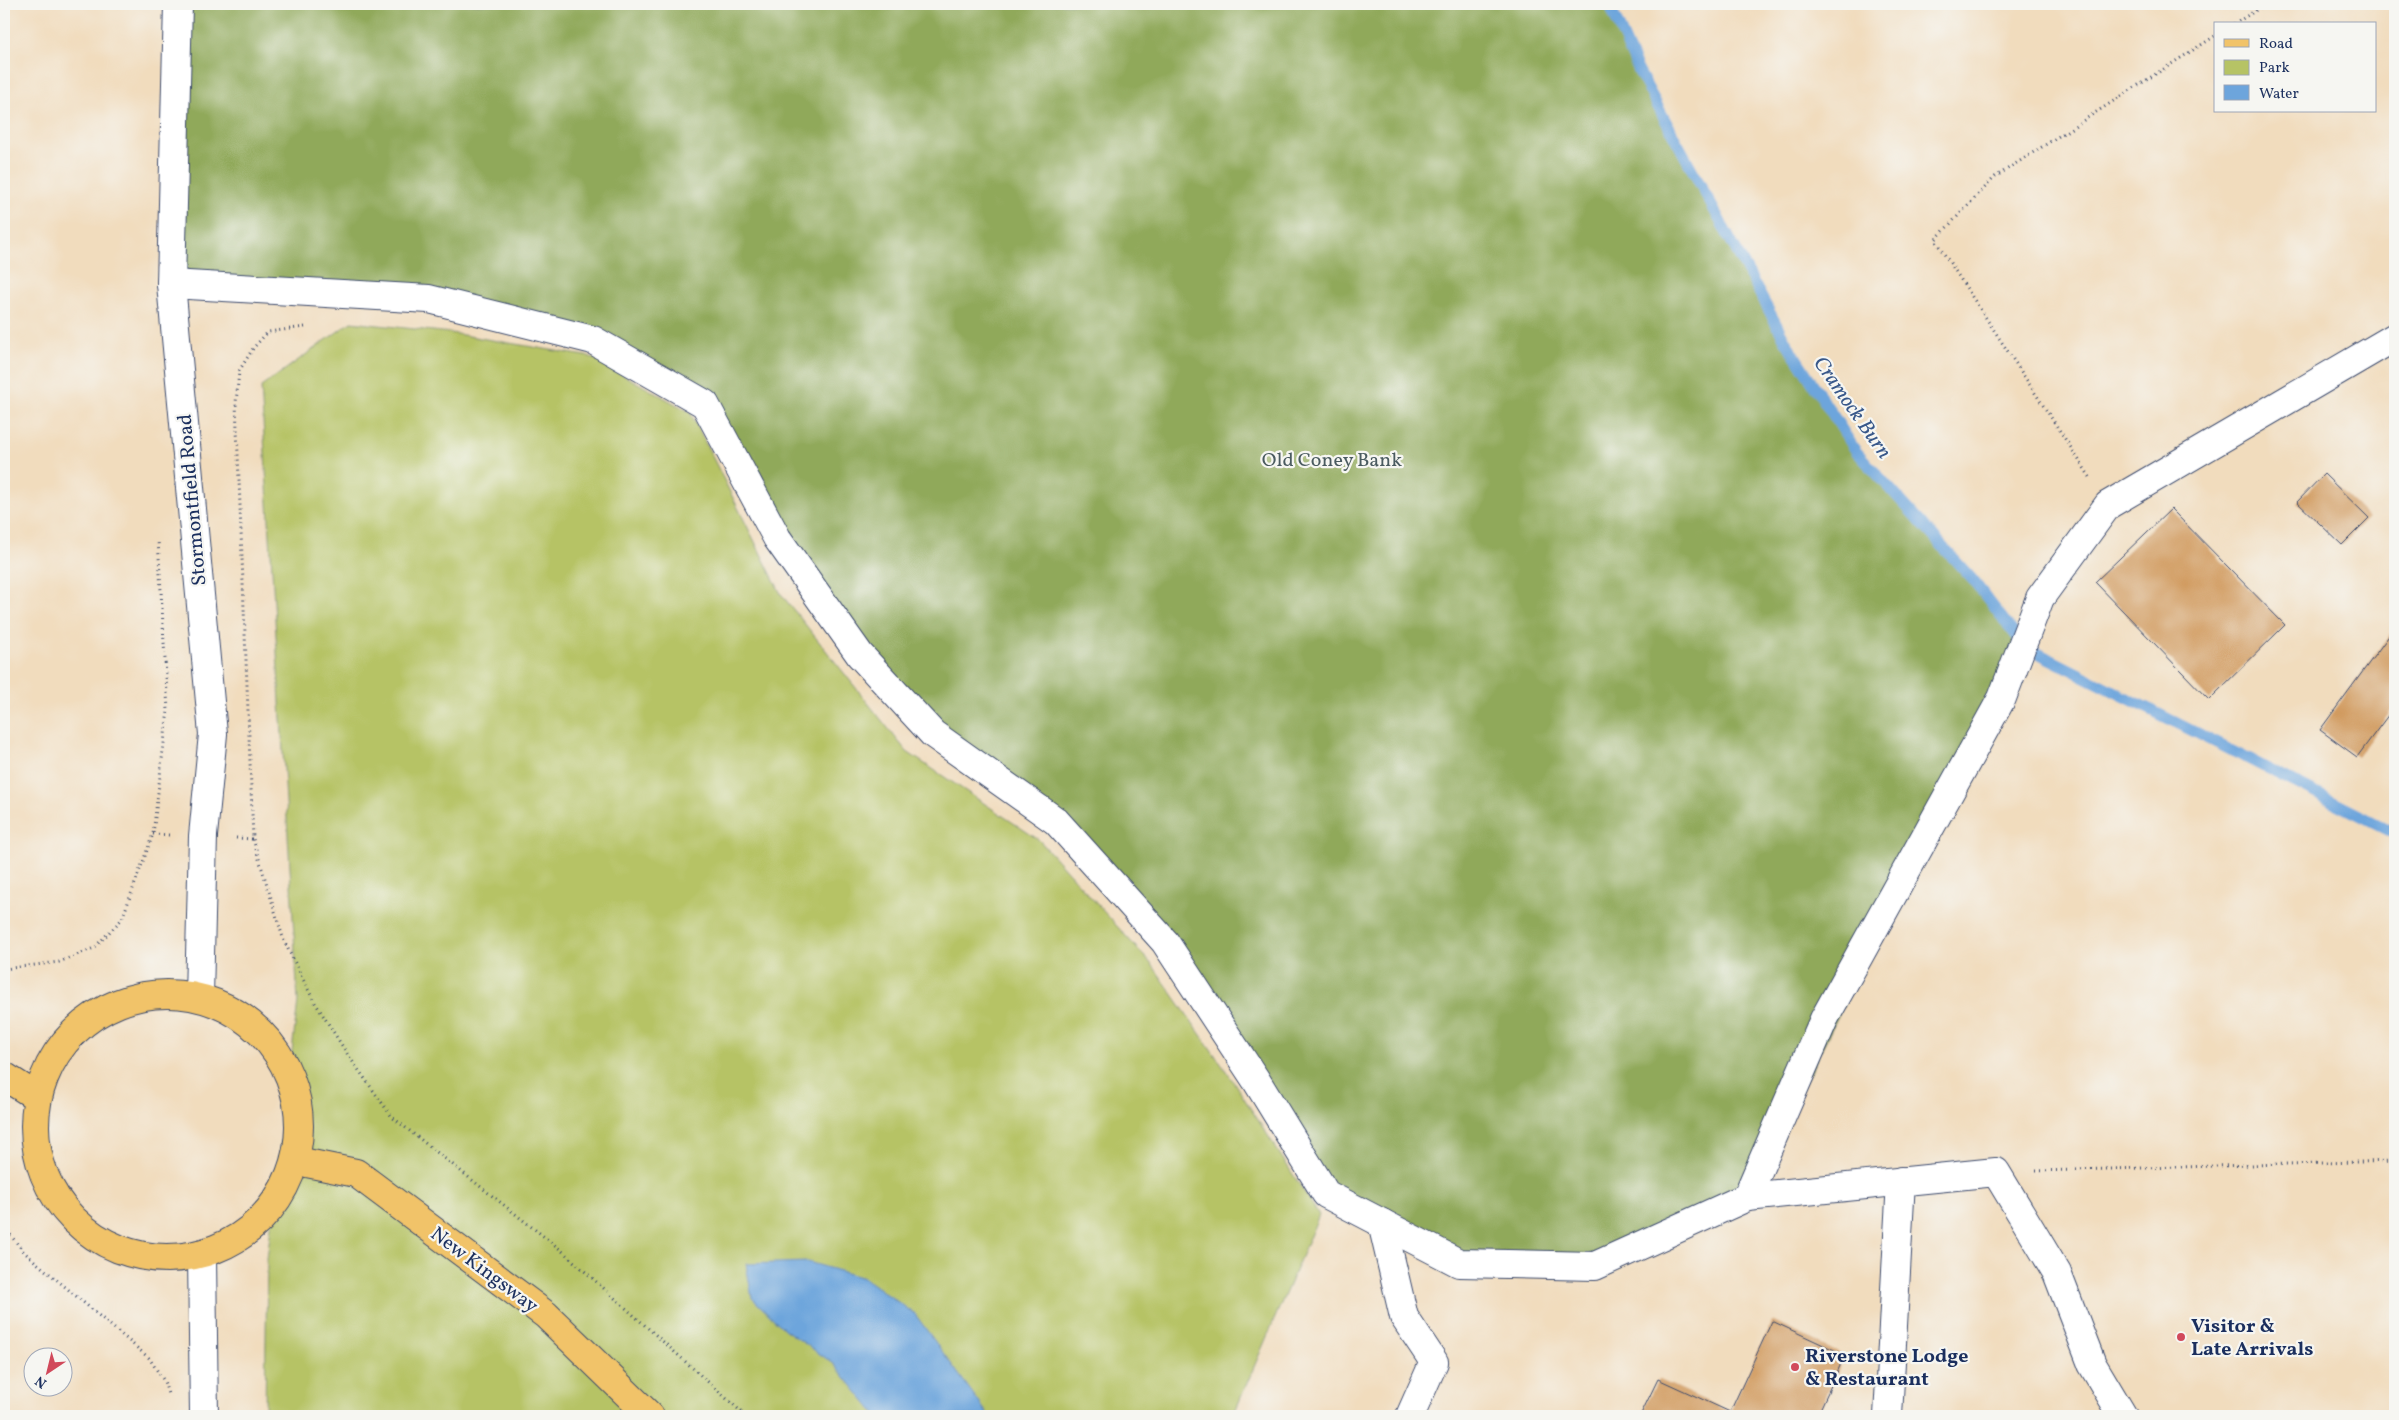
<svg xmlns="http://www.w3.org/2000/svg" width="2399" height="1420" viewBox="0 0 2399 1420" font-family="Vollkorn,serif">
  <style>
    .green { fill: #b6c365; stroke: #687962 }
    .forest { fill: #90a95a; stroke: #566c5c }
    .water { fill: #6da5dc; stroke: #446a9d }
    .lines { fill: none; stroke-linecap: round; stroke-linejoin: round }
    .stream { stroke: #6da5dc; stroke-width: 11 }
    .building { fill: #d19b61 }
    .minor-casing { stroke: #3b496c; stroke-width: 30 }
    .major-casing { stroke: #3b496c; stroke-width: 30 }
    .path { stroke: #3b496c; stroke-width: 3; stroke-dasharray: 1 4; stroke-linecap: butt }
    .minor { stroke: #fff; stroke-width: 28 }
    .major { stroke: #f1c369; stroke-width: 28 }
    .poi-dot { fill: #d1495b; stroke: #f6f6f2; stroke-width: 2 }
    .labels { text-anchor: middle; stroke-width: 4.5; stroke-linejoin: round; paint-order: stroke }
    .park-label { font-size: 20px; fill: #4a5b60; stroke: #f6f6f2 }
    .street-label { font-size: 20px; fill: #1b2f5e; stroke: #f6f6f2 }
    .poi-label { font-size: 20px; font-weight: bold; fill: #1b2f5e; stroke: #f6f6f2; text-anchor: start }
    .water-label { font-size: 21px; font-style: italic; fill: #38588a; stroke: #f6f6f2 }
  </style>
  <rect width="100%" height="100%" fill="#f6f6f2"/>
  <filter id="ink" filterUnits="userSpaceOnUse"><feTurbulence type="fractalNoise" baseFrequency=".02" numOctaves="2"/><feDisplacementMap in="SourceGraphic" scale="10" xChannelSelector="R" yChannelSelector="G"/><feConvolveMatrix kernelMatrix="1 2 1 2 8 2 1 2 1" color-interpolation-filters="sRGB"/></filter>
  <filter id="wash" filterUnits="userSpaceOnUse"><feTurbulence type="fractalNoise" baseFrequency=".0096" numOctaves="4" result="noise"/><feDisplacementMap in="SourceGraphic" scale="20" xChannelSelector="R" yChannelSelector="G"/><feGaussianBlur stdDeviation="1.12" result="paint"/><feColorMatrix in="noise" values="0 0 0 0 0 0 0 0 0 0 0 0 0 0 0 0 0 1.4 0 .05"/><feComposite in="paint" operator="in"/></filter>
  <g filter="url(#wash)">
    <rect width="100%" height="100%" fill="#f1dcbd"/>
    <polygon class="green" points="351,322 451,333 591,357 690,412 781,594 907,752 1039,840 1153,966 1233,1081 1319,1215 1233,1416 265,1416 267,1259 298,1001 261,387"/>
    <polygon class="forest" points="178,4 1609,4 1638,70 1785,340 1856,451 1973,580 2024,646 1747,1197 1595,1266 1459,1263 1326,1194 1165,942 860,655 704,404 593,340 429,299 171,284"/>
    <polygon class="water" points="808,1262 864,1278 915,1314 989,1416 877,1416 834,1364 784,1329 752,1298 746,1264"/>
    <g class="lines">
      <polyline class="stream" points="1609,4 1638,70 1785,340 1856,451 1973,580 2024,646 2395,833"/>
    </g>
    <g id="blocks">
      <g class="building">
        <polygon points="2324,474 2369,518 2342,545 2297,502"/>
        <polygon points="2171,509 2285,625 2209,700 2095,582"/>
        <polygon points="2391,633 2395,636 2395,706 2357,757 2320,730"/>
        <polygon points="1772,1321 1845,1355 1817,1416 1640,1416 1658,1379 1730,1412"/>
      </g>
    </g>
  </g>
  <g filter="url(#ink)">
    <use href="#blocks" fill-opacity="0" stroke="#3b496c" stroke-width="1"/>
    <g class="lines">
      <defs>
        <g id="minor">
          <polyline points="178,4 171,284 213,734 203,836 199,996"/>
          <polyline points="171,284 429,299 593,340 705,404 777,538 860,655 933,734 1056,821 1165,942 1256,1080 1326,1194 1459,1263 1595,1266 1747,1197 1824,1019 2002,698 2040,598 2108,505 2395,337"/>
          <polyline points="1747,1197 1996,1172 2057,1273 2092,1364 2123,1416"/>
          <polyline points="1382,1223 1404,1317 1434,1362 1410,1416"/>
          <polyline points="202,1255 204,1416"/>
          <polyline points="1888,1416 1901,1181"/>
        </g>
        <g id="major">
          <circle cx="167" cy="1126" r="132"/>
          <polyline points="4,1076 37,1097"/>
          <polyline points="297,1161 356,1173 546,1315 650,1416"/>
        </g>
      </defs>
      <use href="#minor" class="minor-casing"/>
      <use href="#major" class="major-casing"/>
      <g class="path">
        <polyline points="2234,24 2266,4"/>
        <polyline points="305,327 268,332 254,347 239,371 236,403 253,839 284,941 314,1001 348,1055 392,1117 561,1250 746,1416"/>
        <polyline points="2090,477 1935,240 1995,177 2215,36"/>
        <polyline points="153,834 170,835"/>
        <polyline points="236,838 253,839"/>
        <polyline points="4,969 59,962 94,948 122,919 153,834 168,710 158,540"/>
        <polyline points="2036,1171 2395,1161"/>
        <polyline points="4,1227 24,1252 149,1358 164,1381 168,1394"/>
      </g>
      <use href="#minor" class="minor"/>
      <use href="#major" class="major"/>
    </g>
  </g>
  <g class="poi-dot">
    <circle cx="2181" cy="1337" r="5"/>
    <circle cx="1795" cy="1367" r="5"/>
  </g>
  <g class="labels">
    <g class="park-label">
      <text x="1332" y="466">Old Coney Bank</text>
    </g>
    <g class="street-label">
      <text transform="translate(191 500) rotate(-95)" y="7">Stormontfield Road</text>
      <text transform="translate(485 1269) rotate(37)" y="7">New Kingsway</text>
    </g>
    <g class="poi-label">
      <text x="2191" y="1332">Visitor &amp;<tspan x="2191" dy="23">Late Arrivals</tspan></text>
      <text x="1805" y="1362">Riverstone Lodge<tspan x="1805" dy="23">&amp; Restaurant</tspan></text>
    </g>
    <g class="water-label">
      <text transform="translate(1853 407) rotate(55)" y="7">Cramock Burn</text>
    </g>
  </g>
  <rect width="2399" height="1420" fill="none" stroke="#f6f6f2" stroke-width="20"/>
  <rect x="2214" y="22" width="162" height="90" fill="#f6f6f2" stroke="#9ea6b7"/>
  <rect x="2224" y="39" width="25" height="8" fill="#f1c369" stroke="#9ea6b7"/>
  <text x="2259" y="48" font-size="15" fill="#1b2f5e">Road</text>
  <rect x="2224" y="60" width="25" height="15" fill="#b6c365" stroke="#9ea6b7"/>
  <text x="2259" y="72" font-size="15" fill="#1b2f5e">Park</text>
  <rect x="2224" y="85" width="25" height="15" fill="#6da5dc" stroke="#9ea6b7"/>
  <text x="2259" y="98" font-size="15" fill="#1b2f5e">Water</text>
  <g transform="translate(48 1372) rotate(215)"><circle r="24" fill="#f6f6f2" stroke="#9ea6b7"/>
  <path d="M0-4L9 19L0 12L-9 19Z" fill="#d1495b"/>
  <text y="-8" font-size="14" font-weight="bold" text-anchor="middle" fill="#1b2f5e">N</text>
  </g>
</svg>
